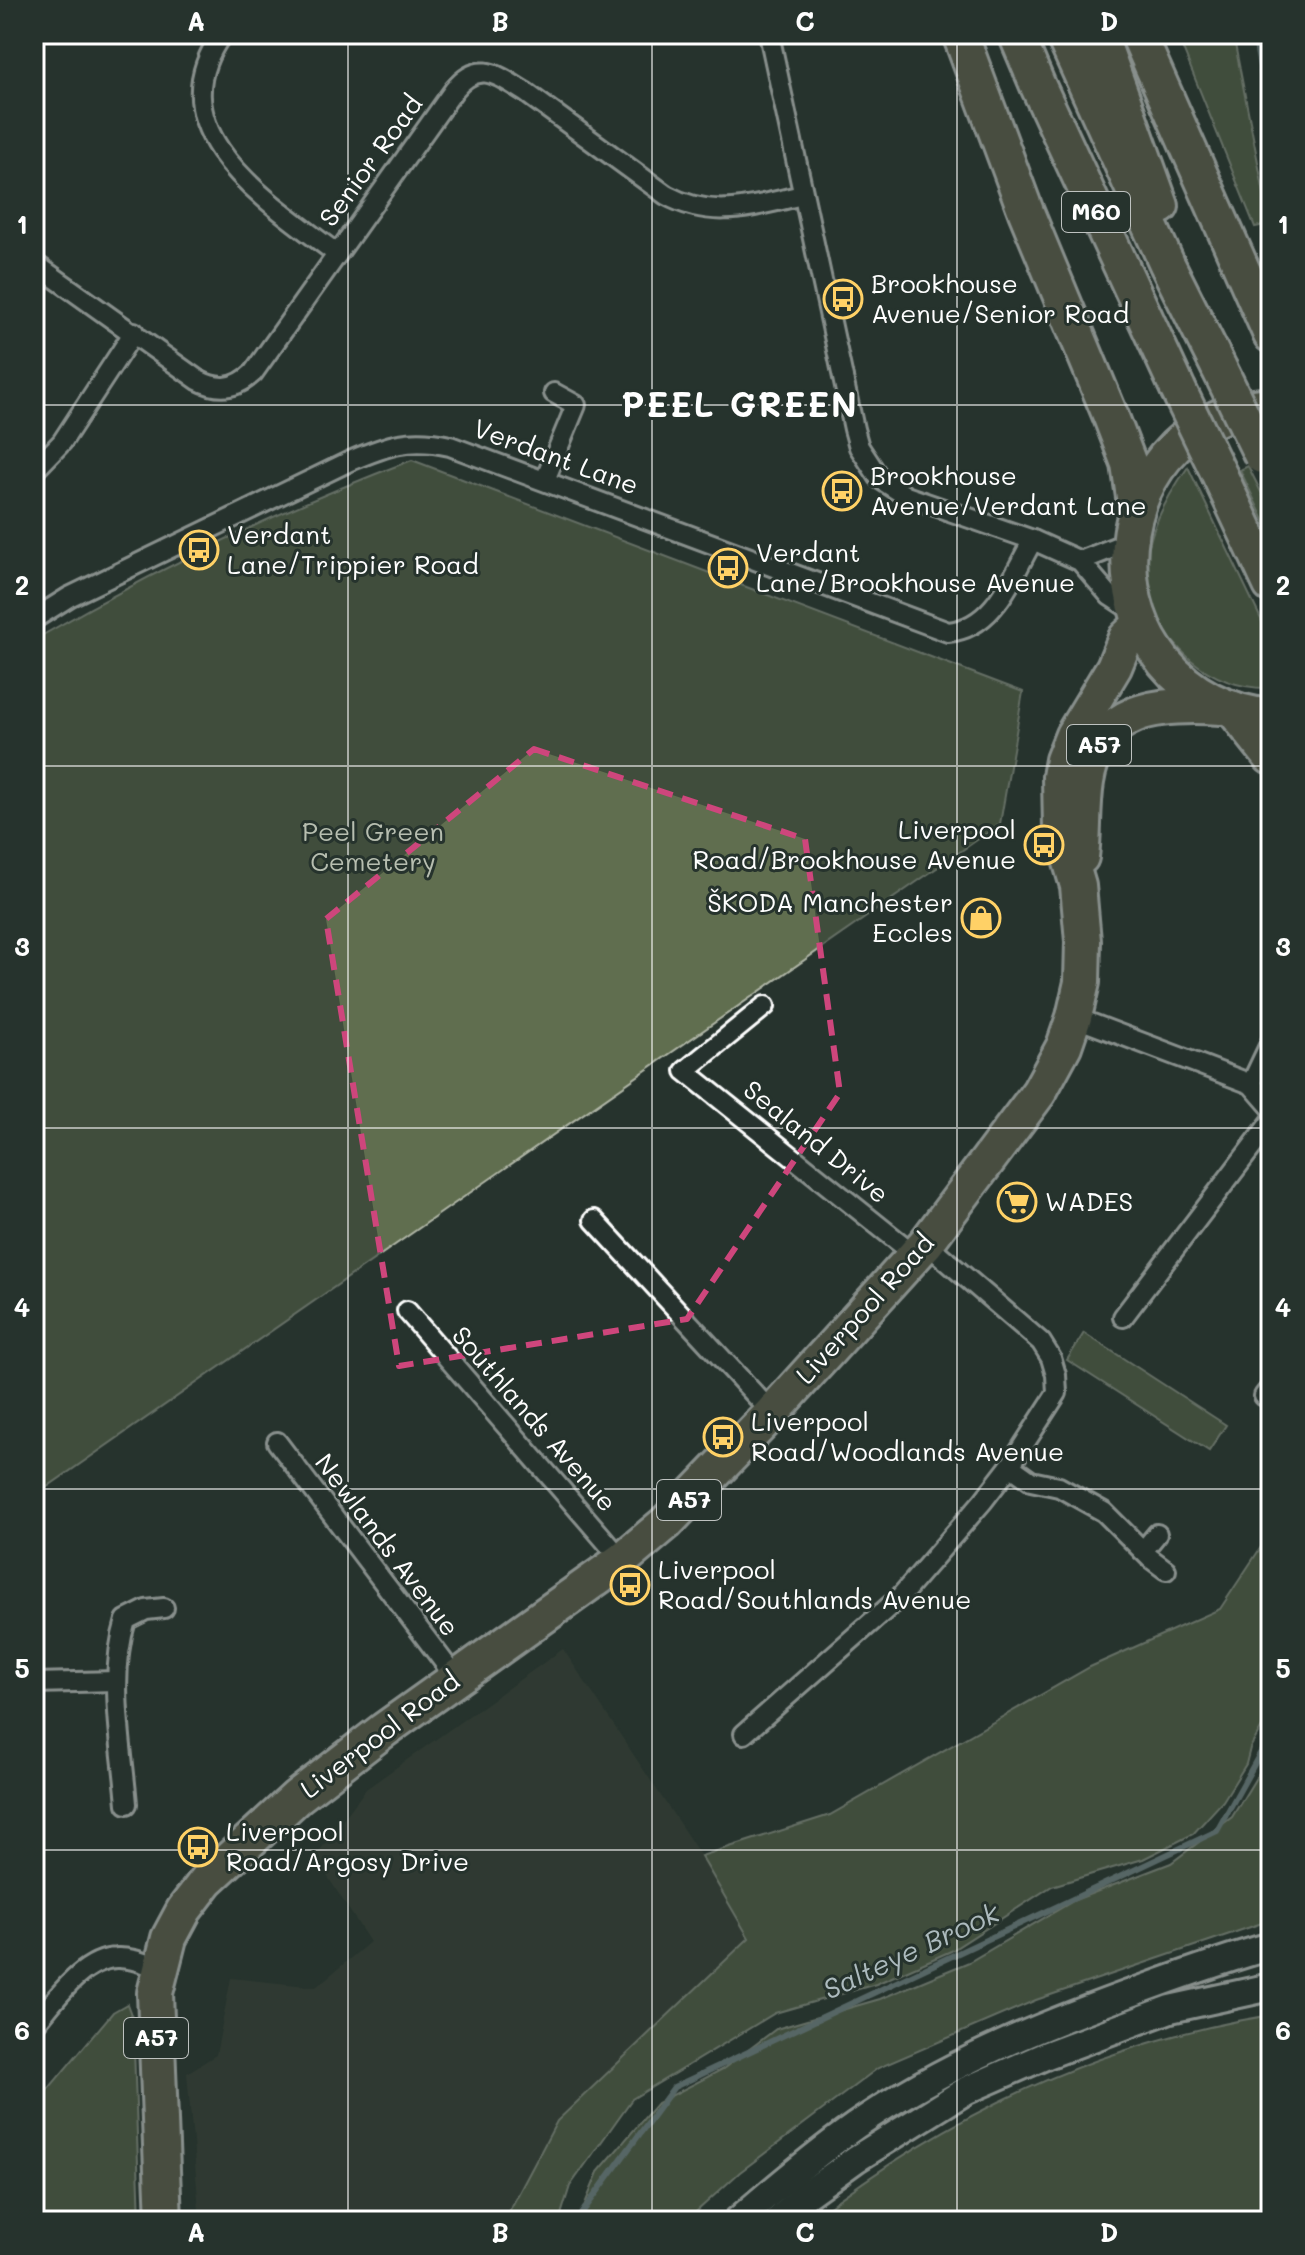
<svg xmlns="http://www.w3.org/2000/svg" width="1305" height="2255" viewBox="0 0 1305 2255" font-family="Mali,sans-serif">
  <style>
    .built { fill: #3a4238 }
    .green { fill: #606e4f; stroke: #b0b6a7; stroke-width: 2 }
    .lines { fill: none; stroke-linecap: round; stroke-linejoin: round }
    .stream { stroke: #91a4a9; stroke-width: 6 }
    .street-casing { stroke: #fff; stroke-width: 24 }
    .secondary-casing { stroke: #fff; stroke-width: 32 }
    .highway-casing { stroke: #fff; stroke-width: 40 }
    .street { stroke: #26332d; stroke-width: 18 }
    .secondary { stroke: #26332d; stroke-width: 26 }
    .highway { stroke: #726e59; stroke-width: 34 }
    .highway-bridge-casing { stroke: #fff; stroke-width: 40; stroke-linecap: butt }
    .highway-bridge { stroke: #726e59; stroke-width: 34 }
    .marked { fill: none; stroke: #ce467c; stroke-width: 6; stroke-dasharray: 16 10; stroke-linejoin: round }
    .grid { fill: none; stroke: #fff; stroke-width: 2; stroke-opacity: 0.55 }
    .labels { text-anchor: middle; stroke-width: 6; stroke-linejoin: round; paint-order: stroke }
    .shield { fill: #26332d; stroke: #bec2c0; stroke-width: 2 }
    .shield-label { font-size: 24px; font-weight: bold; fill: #fff }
    .street-label { font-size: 26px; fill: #fff; stroke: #26332d }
    .poi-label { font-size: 26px; fill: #fff; stroke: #26332d; text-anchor: start }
    .park-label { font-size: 26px; fill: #b7beb0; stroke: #26332d }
    .water-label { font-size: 28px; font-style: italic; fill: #adbbbe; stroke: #26332d }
    .district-label { font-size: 34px; font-weight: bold; letter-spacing: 2px; fill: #fff; stroke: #26332d }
    .neatline { fill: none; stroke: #fff; stroke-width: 3 }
    .grid-label { font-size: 26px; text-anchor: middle; font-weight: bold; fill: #fff }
  </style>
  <rect width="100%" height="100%" fill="#26332d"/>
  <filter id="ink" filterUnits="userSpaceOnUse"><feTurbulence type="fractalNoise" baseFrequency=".0125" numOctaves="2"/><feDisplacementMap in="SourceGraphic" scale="16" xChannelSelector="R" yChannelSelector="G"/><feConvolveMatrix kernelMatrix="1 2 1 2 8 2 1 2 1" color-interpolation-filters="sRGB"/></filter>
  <g filter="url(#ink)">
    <polygon class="built" points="563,1649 701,1856 749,1938 557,2121 504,2221 200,2221 187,2073 216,2055 231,1978 316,1987 370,1942 315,1857 366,1789"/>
    <g class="green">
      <polygon points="1177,34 1233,34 1270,224 1255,227"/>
      <path d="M412,460L1023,692L1000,824L34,1496V640C154,570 282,509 412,460Z"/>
      <polygon points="1248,466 1271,512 1271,535 1240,470"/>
      <path d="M1188,467L1271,640V688C1241,689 1214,679 1191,660C1123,600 1140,534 1188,467Z"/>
      <polygon points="1084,1333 1226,1425 1209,1451 1067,1360"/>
      <polygon points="1271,1532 1271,1711 1250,1748 1246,1764 1223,1801 1193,1834 1143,1859 1052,1886 951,1951 876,1984 775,2013 632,2099 570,2186 559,2221 504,2221 557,2121 749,1938 701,1856 830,1815 1090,1667 1220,1609"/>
      <polygon points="1271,1753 1271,1920 1036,2000 878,2068 740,2172 686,2221 578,2221 598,2172 657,2103 723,2069 776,2029 880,1999 969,1962 1075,1900 1171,1863 1232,1817"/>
      <polygon points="127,2004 133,2020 140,2221 34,2221 34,2106 113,2012"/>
      <path d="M1271,2015V2221H810C949,2114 1098,2043 1271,2015Z"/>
    </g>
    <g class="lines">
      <g class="stream">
        <polyline points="1254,34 1271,127"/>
        <polyline points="576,2221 674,2087 1217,1831 1271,1734"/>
      </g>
      <defs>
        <g id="street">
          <path d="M222,34C153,131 269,202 337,254"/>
          <polyline points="769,34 854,429 859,447 880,479 906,496 1033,540 1080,561 1110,596 1136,613"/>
          <path d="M34,263L198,380C219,391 236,389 253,373L454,90C479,59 497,75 525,92L666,195C714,221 753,206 803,195"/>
          <polyline points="34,471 62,442 134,332"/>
          <polyline points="545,480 576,405 554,393"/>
          <polyline points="1080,561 1118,546 1129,537"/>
          <path d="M34,619L69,597L350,461C388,445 409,437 450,446L948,632C995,628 1012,576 1033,540"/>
          <polyline points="765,1006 685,1071 915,1255"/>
          <polyline points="1074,1017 1251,1084 1271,1107"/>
          <polyline points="1251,1084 1271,1042"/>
          <polyline points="594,1220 772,1413"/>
          <polyline points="407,1311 622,1560"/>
          <polyline points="1123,1317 1271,1122"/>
          <polyline points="1264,1396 1271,1387"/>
          <polyline points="277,1442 456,1678"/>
          <polyline points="1010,1466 1031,1481 1059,1487 1104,1512 1150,1558 1166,1570"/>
          <polyline points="1143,1551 1157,1534"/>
          <polyline points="34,1683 117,1681"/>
          <polyline points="744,1734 900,1597 983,1501 1010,1466 1057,1393 1056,1375 1051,1358 1041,1342 926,1243"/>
          <path d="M127,1804C122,1744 108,1678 126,1620L146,1610L164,1608"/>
          <path d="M34,2025C55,2001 82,1959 116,1958C131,1957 146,1964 160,1968"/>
        </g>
        <g id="secondary">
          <path d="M737,2221C775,2188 814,2155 855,2126C944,2064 1044,2024 1145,1988C1186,1973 1228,1958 1271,1946"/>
          <polyline points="777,2221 806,2195 856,2159 967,2090 1047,2055 1170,2009 1271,1987"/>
        </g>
        <g id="highway">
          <polyline points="960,34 1026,212 1111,417 1129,464 1136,510"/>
          <polyline points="1016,34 1038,86 1178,389"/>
          <polyline points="1063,34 1167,264 1219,368"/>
          <polyline points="1099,34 1161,206"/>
          <polyline points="1138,34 1271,335"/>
          <path d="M1271,405C1084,420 1080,697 1271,717"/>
          <polyline points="1220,476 1271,585"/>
          <polyline points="1233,709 1271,757"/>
          <path d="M1081,857C1084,833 1082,807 1086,782C1098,707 1158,703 1221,707"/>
          <polyline points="164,2221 155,1993 169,1938 184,1910 207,1880 297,1797 384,1730 622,1560 666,1523 772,1413 926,1243 1039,1092 1064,1046 1074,1017 1082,982 1083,941 1078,886 1061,829 1060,777 1063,760 1073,735 1114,667 1126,638 1141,624"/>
        </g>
      </defs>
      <use href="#street" class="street-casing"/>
      <use href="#secondary" class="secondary-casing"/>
      <use href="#highway" class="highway-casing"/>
      <use href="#street" class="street"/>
      <use href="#secondary" class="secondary"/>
      <use href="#highway" class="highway"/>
      <defs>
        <g id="highway-bridge">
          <polyline points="1219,368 1262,456"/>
          <polyline points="1178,389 1220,476"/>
        </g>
      </defs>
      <use href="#highway-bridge" class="highway-bridge-casing"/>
      <use href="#highway-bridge" class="highway-bridge"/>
    </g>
  </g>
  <path d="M0 0H1305V2255H0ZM534,749L805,839L840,1093L687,1319L399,1366L326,919Z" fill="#26332d" fill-opacity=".55" fill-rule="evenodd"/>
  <path class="marked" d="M534,749L805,839L840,1093L687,1319L399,1366L326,919Z"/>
  <path class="grid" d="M348,34V2221M652,34V2221M957,34V2221M34,405H1271M34,766H1271M34,1128H1271M34,1489H1271M34,1850H1271"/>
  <defs>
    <symbol id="bus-ring" viewBox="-11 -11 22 22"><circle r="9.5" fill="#26332d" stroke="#ffd166" stroke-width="1.5"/><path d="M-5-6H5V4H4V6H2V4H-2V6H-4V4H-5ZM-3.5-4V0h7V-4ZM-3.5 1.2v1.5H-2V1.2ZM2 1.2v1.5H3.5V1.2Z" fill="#ffd166"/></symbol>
    <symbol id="shop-ring" viewBox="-11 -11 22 22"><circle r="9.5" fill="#26332d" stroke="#ffd166" stroke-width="1.5"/><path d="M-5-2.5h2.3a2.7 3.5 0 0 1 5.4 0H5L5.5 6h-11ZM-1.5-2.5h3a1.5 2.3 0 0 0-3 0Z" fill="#ffd166"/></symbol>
    <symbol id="supermarket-ring" viewBox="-11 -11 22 22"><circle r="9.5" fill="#26332d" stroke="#ffd166" stroke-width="1.5"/><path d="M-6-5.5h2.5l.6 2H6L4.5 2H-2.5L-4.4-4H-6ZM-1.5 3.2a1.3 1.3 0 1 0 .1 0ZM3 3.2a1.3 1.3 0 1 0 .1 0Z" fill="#ffd166"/></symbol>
  </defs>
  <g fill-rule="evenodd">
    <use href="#bus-ring" x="821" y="277" width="44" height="44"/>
    <use href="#bus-ring" x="820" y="469" width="44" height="44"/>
    <use href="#bus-ring" x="177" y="528" width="44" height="44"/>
    <use href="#bus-ring" x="706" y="546" width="44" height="44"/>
    <use href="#bus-ring" x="1022" y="823" width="44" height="44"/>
    <use href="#shop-ring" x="959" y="896" width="44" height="44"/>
    <use href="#supermarket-ring" x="995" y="1180" width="44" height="44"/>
    <use href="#bus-ring" x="701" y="1415" width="44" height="44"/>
    <use href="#bus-ring" x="608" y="1563" width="44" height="44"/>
    <use href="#bus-ring" x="176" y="1825" width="44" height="44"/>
  </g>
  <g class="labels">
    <g class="shield">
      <rect x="1062" y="192" width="68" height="40" rx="6"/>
      <rect x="1067" y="725" width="64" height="40" rx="6"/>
      <rect x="657" y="1480" width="64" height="40" rx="6"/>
      <rect x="124" y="2018" width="64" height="40" rx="6"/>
    </g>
    <g class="shield-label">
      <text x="1096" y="220">M60</text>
      <text x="1099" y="753">A57</text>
      <text x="689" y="1508">A57</text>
      <text x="156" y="2046">A57</text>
    </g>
    <g class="street-label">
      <text transform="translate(371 161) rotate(-54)" y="9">Senior Road</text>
      <text transform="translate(556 457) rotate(20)" y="9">Verdant Lane</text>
      <text transform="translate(816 1142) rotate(39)" y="9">Sealand Drive</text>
      <text transform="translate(865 1309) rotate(-48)" y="9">Liverpool Road</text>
      <text transform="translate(534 1419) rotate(49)" y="9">Southlands Avenue</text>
      <text transform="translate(387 1545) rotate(53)" y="9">Newlands Avenue</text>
      <text transform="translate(380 1735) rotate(-37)" y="9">Liverpool Road</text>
    </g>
    <g class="poi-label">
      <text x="871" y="293">Brookhouse<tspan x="871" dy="30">Avenue/Senior Road</tspan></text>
      <text x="870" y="485">Brookhouse<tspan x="870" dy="30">Avenue/Verdant Lane</tspan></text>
      <text x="227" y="544">Verdant<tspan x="227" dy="30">Lane/Trippier Road</tspan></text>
      <text x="756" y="562">Verdant<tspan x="756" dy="30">Lane/Brookhouse Avenue</tspan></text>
      <text x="1016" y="839" text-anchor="end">Liverpool<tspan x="1016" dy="30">Road/Brookhouse Avenue</tspan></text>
      <text x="953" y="912" text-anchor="end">ŠKODA Manchester<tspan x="953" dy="30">Eccles</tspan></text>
      <text x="1045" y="1211">WADES</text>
      <text x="751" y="1431">Liverpool<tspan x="751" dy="30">Road/Woodlands Avenue</tspan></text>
      <text x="658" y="1579">Liverpool<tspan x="658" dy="30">Road/Southlands Avenue</tspan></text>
      <text x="226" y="1841">Liverpool<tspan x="226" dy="30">Road/Argosy Drive</tspan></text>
    </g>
    <g class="park-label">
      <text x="373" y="841">Peel Green<tspan x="373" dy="30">Cemetery</tspan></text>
    </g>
    <g class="water-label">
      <text transform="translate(911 1951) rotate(-25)" y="10">Salteye Brook</text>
    </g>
    <g class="district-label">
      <text x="740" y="417">PEEL GREEN</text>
    </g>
  </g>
  <rect width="1305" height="2255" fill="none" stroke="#26332d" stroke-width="88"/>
  <rect x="44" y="44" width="1217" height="2167" class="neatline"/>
  <g class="grid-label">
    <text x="196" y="31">A</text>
    <text x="500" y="31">B</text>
    <text x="805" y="31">C</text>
    <text x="1109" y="31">D</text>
    <text x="22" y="234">1</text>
    <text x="1283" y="234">1</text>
    <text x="22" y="595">2</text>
    <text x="1283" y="595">2</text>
    <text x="22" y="956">3</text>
    <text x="1283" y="956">3</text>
    <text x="22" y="1317">4</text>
    <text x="1283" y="1317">4</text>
    <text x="22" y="1678">5</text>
    <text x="1283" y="1678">5</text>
    <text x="22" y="2040">6</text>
    <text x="1283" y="2040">6</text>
    <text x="196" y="2242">A</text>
    <text x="500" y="2242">B</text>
    <text x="805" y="2242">C</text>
    <text x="1109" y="2242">D</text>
  </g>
</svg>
